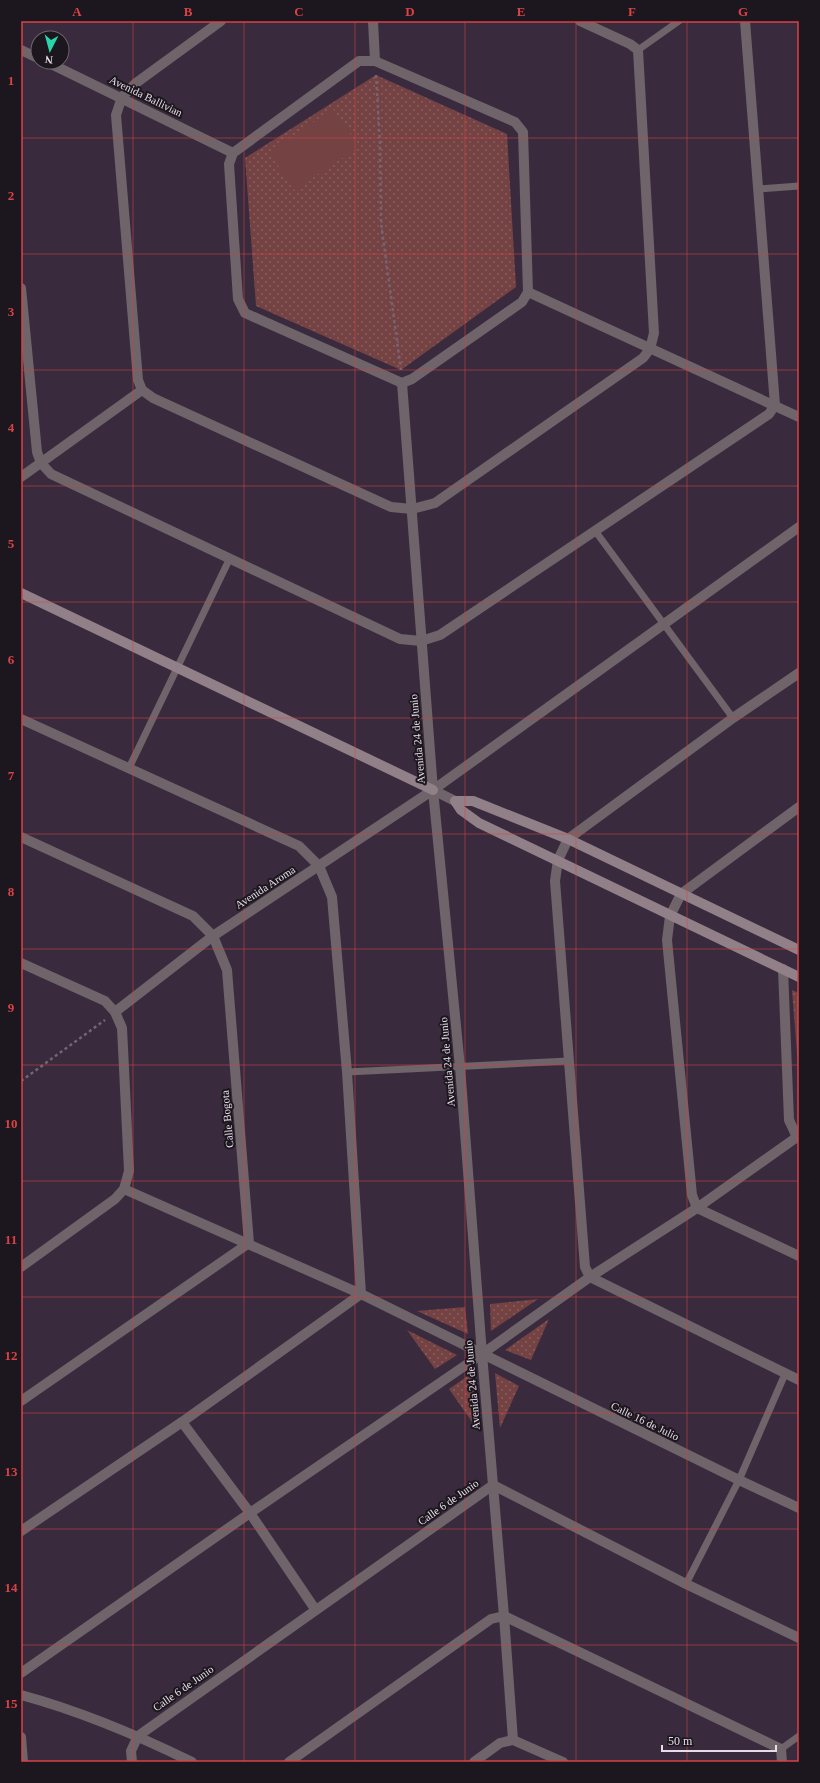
<svg xmlns="http://www.w3.org/2000/svg" width="820" height="1783" viewBox="0 0 820 1783" font-family="'Times New Roman',serif">
  <style>
    .grass { fill: url(#grass-dots) }
    .garden { fill: #754244 }
    .lines { fill: none; stroke-linecap: round; stroke-linejoin: round }
    .path { stroke: #726675; stroke-width: 2.5; stroke-dasharray: 3 3; stroke-linecap: butt }
    .lane { stroke: #6f6469; stroke-width: 7 }
    .street { stroke: #6f6469; stroke-width: 10 }
    .secondary { stroke: #918088; stroke-width: 10 }
    .grid { fill: none; stroke: #d84345; stroke-width: 1; stroke-opacity: 0.55 }
    .labels { text-anchor: middle; stroke-width: 4; stroke-linejoin: round; paint-order: stroke }
    .street-label { font-size: 11px; fill: #e6dde8; stroke: #1c161e }
    .neatline { fill: none; stroke: #d84345; stroke-width: 1.5 }
    .grid-label { font-size: 13px; text-anchor: middle; font-weight: bold; fill: #d84345 }
  </style>
  <defs>
    <pattern id="grass-dots" width="8" height="8" patternUnits="userSpaceOnUse"><rect width="8" height="8" fill="#754244"/><path d="M2 2h.1M6 6h.1" fill="none" stroke="#895d5f" stroke-width="1.8" stroke-linecap="round"/></pattern>
  </defs>
  <rect width="100%" height="100%" fill="#392b3d"/>
  <g class="grass">
    <polygon points="376,75 507,134 516,287 401,370 256,306 245,158"/>
    <polygon points="792,990 799,993 799,1078"/>
    <polygon points="538,1299 491,1331 490,1304"/>
    <polygon points="465,1307 468,1334 417,1311"/>
    <polygon points="549,1319 531,1360 505,1350"/>
    <polygon points="407,1330 457,1355 435,1369"/>
    <polygon points="472,1373 477,1429 449,1389"/>
    <polygon points="495,1373 519,1386 500,1428"/>
  </g>
  <polygon class="garden" points="333,109 359,147 294,190 269,152"/>
  <g class="lines">
    <g class="path">
      <polyline points="376,75 380,144 381,223 401,370"/>
      <polyline points="21,1081 105,1020"/>
    </g>
    <g class="lane">
      <polyline points="638,50 679,21"/>
      <polyline points="758,189 799,186"/>
      <polyline points="596,532 733,718"/>
      <polyline points="129,768 229,560"/>
      <polyline points="347,1072 568,1061"/>
      <polyline points="686,1584 739,1480 785,1374"/>
      <polyline points="781,1749 799,1736"/>
    </g>
    <g class="street">
      <polyline points="221,21 136,83 122,97 116,115 138,380 142,390 153,398 391,507 412,509 435,503 643,358 650,349 654,333 638,50 630,44 580,21"/>
      <polyline points="373,21 375,61"/>
      <polyline points="21,50 38,58"/>
      <polygon points="359,61 375,61 515,122 523,132 528,292 522,302 412,379 402,383 245,313 238,299 229,164 233,153"/>
      <polyline points="47,62 233,153"/>
      <polyline points="21,288 37,452 41,463 51,474 400,639 421,641 440,635 769,414 775,405 745,21"/>
      <polyline points="528,292 799,417"/>
      <polyline points="402,383 433,790 460,1067 482,1354 504,1616 513,1740"/>
      <polyline points="21,477 142,390"/>
      <polyline points="799,673 733,718 568,839 558,860 555,881 585,1267 590,1277 799,1380"/>
      <polyline points="21,719 299,846 319,866 332,897 347,1072 361,1294 182,1422 21,1531"/>
      <polyline points="433,790 455,801"/>
      <polyline points="799,807 681,894 670,916 667,940 692,1195 697,1208 799,1256"/>
      <polyline points="21,837 193,916 213,936 227,970 249,1243 21,1401"/>
      <polyline points="21,963 105,1001 115,1012 122,1028 129,1171 124,1189 115,1199 21,1267"/>
      <polyline points="783,969 789,1120 797,1137 799,1139"/>
      <polyline points="115,1012 213,936 433,790 799,527"/>
      <polyline points="124,1189 361,1294 739,1480 799,1508"/>
      <polyline points="182,1422 250,1513 315,1609"/>
      <polyline points="21,1673 250,1513 482,1354 590,1277 697,1208 797,1137"/>
      <path d="M21,1695C80,1711 137,1735 192,1762"/>
      <polyline points="138,1736 493,1485 686,1584 799,1638"/>
      <polyline points="21,1737 23,1762"/>
      <polyline points="132,1762 131,1751 138,1736"/>
      <polyline points="289,1762 491,1619 504,1616 781,1749 782,1762"/>
      <polyline points="474,1762 500,1743 513,1740 563,1762"/>
    </g>
    <g class="secondary">
      <polyline points="21,593 433,790"/>
      <polyline points="799,950 568,839 473,801 455,801 461,810 479,823 799,977"/>
    </g>
  </g>
  <path class="grid" d="M133,21V1762M244,21V1762M355,21V1762M465,21V1762M576,21V1762M687,21V1762M21,138H799M21,254H799M21,370H799M21,486H799M21,602H799M21,718H799M21,834H799M21,949H799M21,1065H799M21,1181H799M21,1297H799M21,1413H799M21,1529H799M21,1645H799"/>
  <g class="labels">
    <g class="street-label">
      <text transform="translate(146 96) rotate(26)" y="4">Avenida Ballivian</text>
      <text transform="translate(417 739) rotate(-95)" y="4">Avenida 24 de Junio</text>
      <text transform="translate(265 887) rotate(-33)" y="4">Avenida Aroma</text>
      <text transform="translate(447 1062) rotate(-95)" y="4">Avenida 24 de Junio</text>
      <text transform="translate(227 1119) rotate(-95)" y="4">Calle Bogota</text>
      <text transform="translate(472 1385) rotate(-95)" y="4">Avenida 24 de Junio</text>
      <text transform="translate(645 1421) rotate(26)" y="4">Calle 16 de Julio</text>
      <text transform="translate(448 1502) rotate(-35)" y="4">Calle 6 de Junio</text>
      <text transform="translate(183 1688) rotate(-35)" y="4">Calle 6 de Junio</text>
    </g>
  </g>
  <rect width="820" height="1783" fill="none" stroke="#1c161e" stroke-width="44"/>
  <g transform="translate(50 50) rotate(186)"><circle r="19" fill="#1c161e" stroke="#6d666f"/>
  <path d="M0-3L7 15L0 10L-7 15Z" fill="#2bd5ac"/>
  <text y="-6" font-size="11" font-weight="bold" text-anchor="middle" fill="#e6dde8">N</text>
  </g>
  <path d="M662 1745v6h114v-6" fill="none" stroke="#e6dde8" stroke-width="2"/>
  <text x="668" y="1745" font-size="12" fill="#e6dde8" stroke="#1c161e" stroke-width="3" paint-order="stroke">50 m</text>
  <rect x="22" y="22" width="776" height="1739" class="neatline"/>
  <g class="grid-label">
    <text x="77" y="16">A</text>
    <text x="188" y="16">B</text>
    <text x="299" y="16">C</text>
    <text x="410" y="16">D</text>
    <text x="521" y="16">E</text>
    <text x="632" y="16">F</text>
    <text x="743" y="16">G</text>
    <text x="11" y="85">1</text>
    <text x="11" y="200">2</text>
    <text x="11" y="316">3</text>
    <text x="11" y="432">4</text>
    <text x="11" y="548">5</text>
    <text x="11" y="664">6</text>
    <text x="11" y="780">7</text>
    <text x="11" y="896">8</text>
    <text x="11" y="1012">9</text>
    <text x="11" y="1128">10</text>
    <text x="11" y="1244">11</text>
    <text x="11" y="1360">12</text>
    <text x="11" y="1476">13</text>
    <text x="11" y="1592">14</text>
    <text x="11" y="1708">15</text>
  </g>
</svg>
